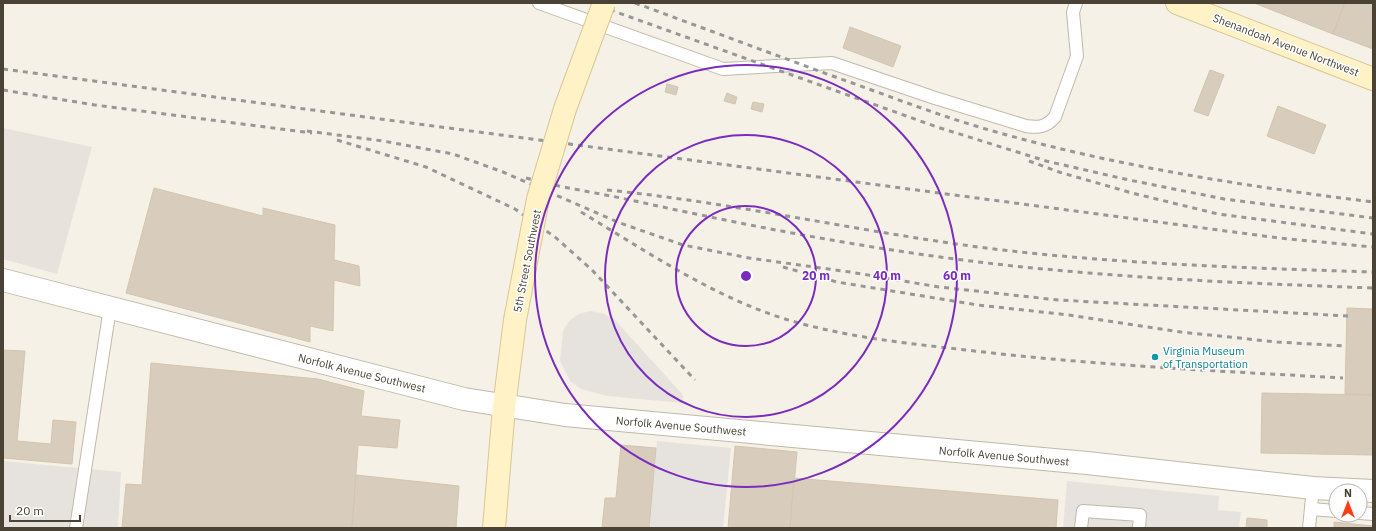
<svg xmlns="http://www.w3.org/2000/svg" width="1376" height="531" viewBox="0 0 1376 531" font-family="'IBM Plex Sans',sans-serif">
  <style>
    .industrial { fill: #e7e2dc }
    .parking { fill: #e6e3df }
    .building { fill: #d8cdbc; stroke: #d3c5ae }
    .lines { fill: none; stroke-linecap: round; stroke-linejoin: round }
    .lane-casing { stroke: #c1b9a9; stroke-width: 14 }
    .street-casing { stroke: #c1b9a9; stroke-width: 24 }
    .secondary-casing { stroke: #d9c793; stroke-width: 24 }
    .lane { stroke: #fff; stroke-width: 12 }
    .street { stroke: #fff; stroke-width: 22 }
    .secondary { stroke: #fff2c7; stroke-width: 22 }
    .rail { stroke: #979797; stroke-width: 3; stroke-dasharray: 5 5; stroke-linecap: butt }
    .secondary-bridge-casing { stroke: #d9c793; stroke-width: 24; stroke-linecap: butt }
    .secondary-bridge { stroke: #fff2c7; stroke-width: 22 }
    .ring { fill: none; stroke: #7b2cbf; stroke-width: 2 }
    .culture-dot { fill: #0f9aa8; stroke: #fff; stroke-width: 1.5 }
    .labels { text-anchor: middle; stroke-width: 3; stroke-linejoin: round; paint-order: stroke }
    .street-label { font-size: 11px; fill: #494235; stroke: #fff }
    .culture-label { font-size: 11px; fill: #0d838f; stroke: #fff; text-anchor: start }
    .centre { fill: #7b2cbf; stroke: #fff; stroke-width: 2 }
    .ring-label { font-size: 12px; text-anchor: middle; font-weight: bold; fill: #7b2cbf; stroke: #fff; stroke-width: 3; stroke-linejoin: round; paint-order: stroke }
  </style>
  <rect width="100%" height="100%" fill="#f5f1e7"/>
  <polygon class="industrial" points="3,128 92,147 57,274 3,259"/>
  <g class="parking">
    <polygon points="590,311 602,313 615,320 683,395 683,403 607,396 581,389 570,381 560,361 563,331 569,321 579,314"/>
    <polygon points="657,441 731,448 723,528 649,528"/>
    <polygon points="3,461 121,472 118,528 3,528"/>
    <polygon points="1067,481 1219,496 1218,510 1241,512 1239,528 1063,528"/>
  </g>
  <g class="building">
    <polygon points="1254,3 1345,3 1333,34"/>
    <polygon points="1345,3 1373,3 1373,49 1333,34"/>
    <polygon points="850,27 901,46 893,67 843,48"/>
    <polygon points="1210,70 1224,75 1208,116 1194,111"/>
    <polygon points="667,84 678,87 676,95 665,92"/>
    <polygon points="727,93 737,97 735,104 724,101"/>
    <polygon points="753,102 764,104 762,112 751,109"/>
    <polygon points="1278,106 1326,125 1314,154 1267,136"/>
    <polygon points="154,188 263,216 263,208 335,225 334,260 359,266 360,286 334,280 333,331 310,326 310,342 126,293"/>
    <polygon points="1347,308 1373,309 1373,395 1345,394"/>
    <polygon points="3,350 25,351 17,441 51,444 53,420 76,422 72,464 3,458"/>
    <polygon points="151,363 318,379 364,391 361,416 400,420 397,448 358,445 352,528 122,528 126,484 142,485"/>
    <polygon points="1262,393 1373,395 1373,455 1261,453"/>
    <polygon points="621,445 656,448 649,528 602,528 605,498 616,498"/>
    <polygon points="735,446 797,452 790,528 728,528"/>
    <polygon points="356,475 459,486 456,528 352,528"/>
    <polygon points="794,478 1058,500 1056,528 790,528"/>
    <polygon points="1247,518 1267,520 1267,528 1246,528"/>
    <polygon points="1334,522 1373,526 1373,528 1334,528"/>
  </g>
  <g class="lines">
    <defs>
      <g id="lane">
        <path d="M539,3L723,69L832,63L935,98L1026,126C1039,128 1046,127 1055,117L1077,56L1073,12L1076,3"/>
        <polyline points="1311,509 1336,511"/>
        <polyline points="1360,513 1373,514"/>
        <polyline points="76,528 110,308"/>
        <polyline points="1081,528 1083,511 1140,515 1139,528"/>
        <polyline points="1309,528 1313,488"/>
      </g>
      <polyline id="street" points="3,280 464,399 565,415 1087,463 1313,488 1373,491"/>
      <g id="secondary">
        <polyline points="1177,3 1373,79"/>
        <polyline points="494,528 504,407 515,320"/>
      </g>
    </defs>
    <use href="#lane" class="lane-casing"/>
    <use href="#street" class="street-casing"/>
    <use href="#secondary" class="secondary-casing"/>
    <use href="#lane" class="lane"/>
    <use href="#street" class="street"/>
    <use href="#secondary" class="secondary"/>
    <g class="rail">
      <polyline points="591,3 937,127 1046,161 1129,180 1224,199 1373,218"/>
      <path d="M635,3C703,28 770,53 838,78C881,93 924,110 969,124C1101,164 1236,185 1373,202"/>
      <polyline points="3,69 1279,238 1373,247"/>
      <polyline points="3,90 95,105 312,133"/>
      <polyline points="307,131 383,141 453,154 503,172 620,223 683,245 749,258 850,272 939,287 1058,300 1348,316"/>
      <polyline points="337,140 426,167 515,209 555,237 592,270 695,380"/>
      <polyline points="1029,161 1059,172 1132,193 1218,214 1373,234"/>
      <path d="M526,178C562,188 599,193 635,201C771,231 917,258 1055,270C1161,280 1267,284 1373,288"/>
      <path d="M607,190C737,203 865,233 994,249C1120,264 1246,268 1373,272"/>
      <path d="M581,212C646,251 712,296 785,319C844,337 905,343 966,350C1091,365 1217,371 1343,378"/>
      <polyline points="783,267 837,282 978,305 1069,315 1181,332 1277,342 1346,346"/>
    </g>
    <defs>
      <polyline id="secondary-bridge" points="515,320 538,199 565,109 604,3"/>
    </defs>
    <use href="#secondary-bridge" class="secondary-bridge-casing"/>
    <use href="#secondary-bridge" class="secondary-bridge"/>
  </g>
  <g class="ring">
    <circle cx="746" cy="276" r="70"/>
    <circle cx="746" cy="276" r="141"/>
    <circle cx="746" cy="276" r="211"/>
  </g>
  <circle class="culture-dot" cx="1155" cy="357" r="4"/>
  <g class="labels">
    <g class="street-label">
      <text transform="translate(1286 45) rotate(21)" y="4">Shenandoah Avenue Northwest</text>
      <text transform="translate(527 261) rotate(-79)" y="4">5th Street Southwest</text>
      <text transform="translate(362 373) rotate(14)" y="4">Norfolk Avenue Southwest</text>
      <text transform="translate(681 426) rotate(5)" y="4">Norfolk Avenue Southwest</text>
      <text transform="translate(1004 456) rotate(5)" y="4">Norfolk Avenue Southwest</text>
    </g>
    <g class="culture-label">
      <text x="1163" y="355">Virginia Museum<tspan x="1163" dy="13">of Transportation</tspan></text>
    </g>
  </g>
  <circle cx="746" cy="276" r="6" class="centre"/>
  <g class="ring-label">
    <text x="816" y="280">20 m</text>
    <text x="887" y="280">40 m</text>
    <text x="957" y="280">60 m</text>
  </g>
  <rect width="1376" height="531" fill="none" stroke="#494235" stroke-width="8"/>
  <g transform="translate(1348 503)"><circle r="19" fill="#ffffff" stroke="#b6b3ae"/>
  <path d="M0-3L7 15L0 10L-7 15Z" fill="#ff3b14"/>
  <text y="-6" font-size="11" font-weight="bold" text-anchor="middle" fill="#494235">N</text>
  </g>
  <path d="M10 515v6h70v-6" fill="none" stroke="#494235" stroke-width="2"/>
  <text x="16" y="515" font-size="12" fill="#494235" stroke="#ffffff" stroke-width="3" paint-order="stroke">20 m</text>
</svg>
